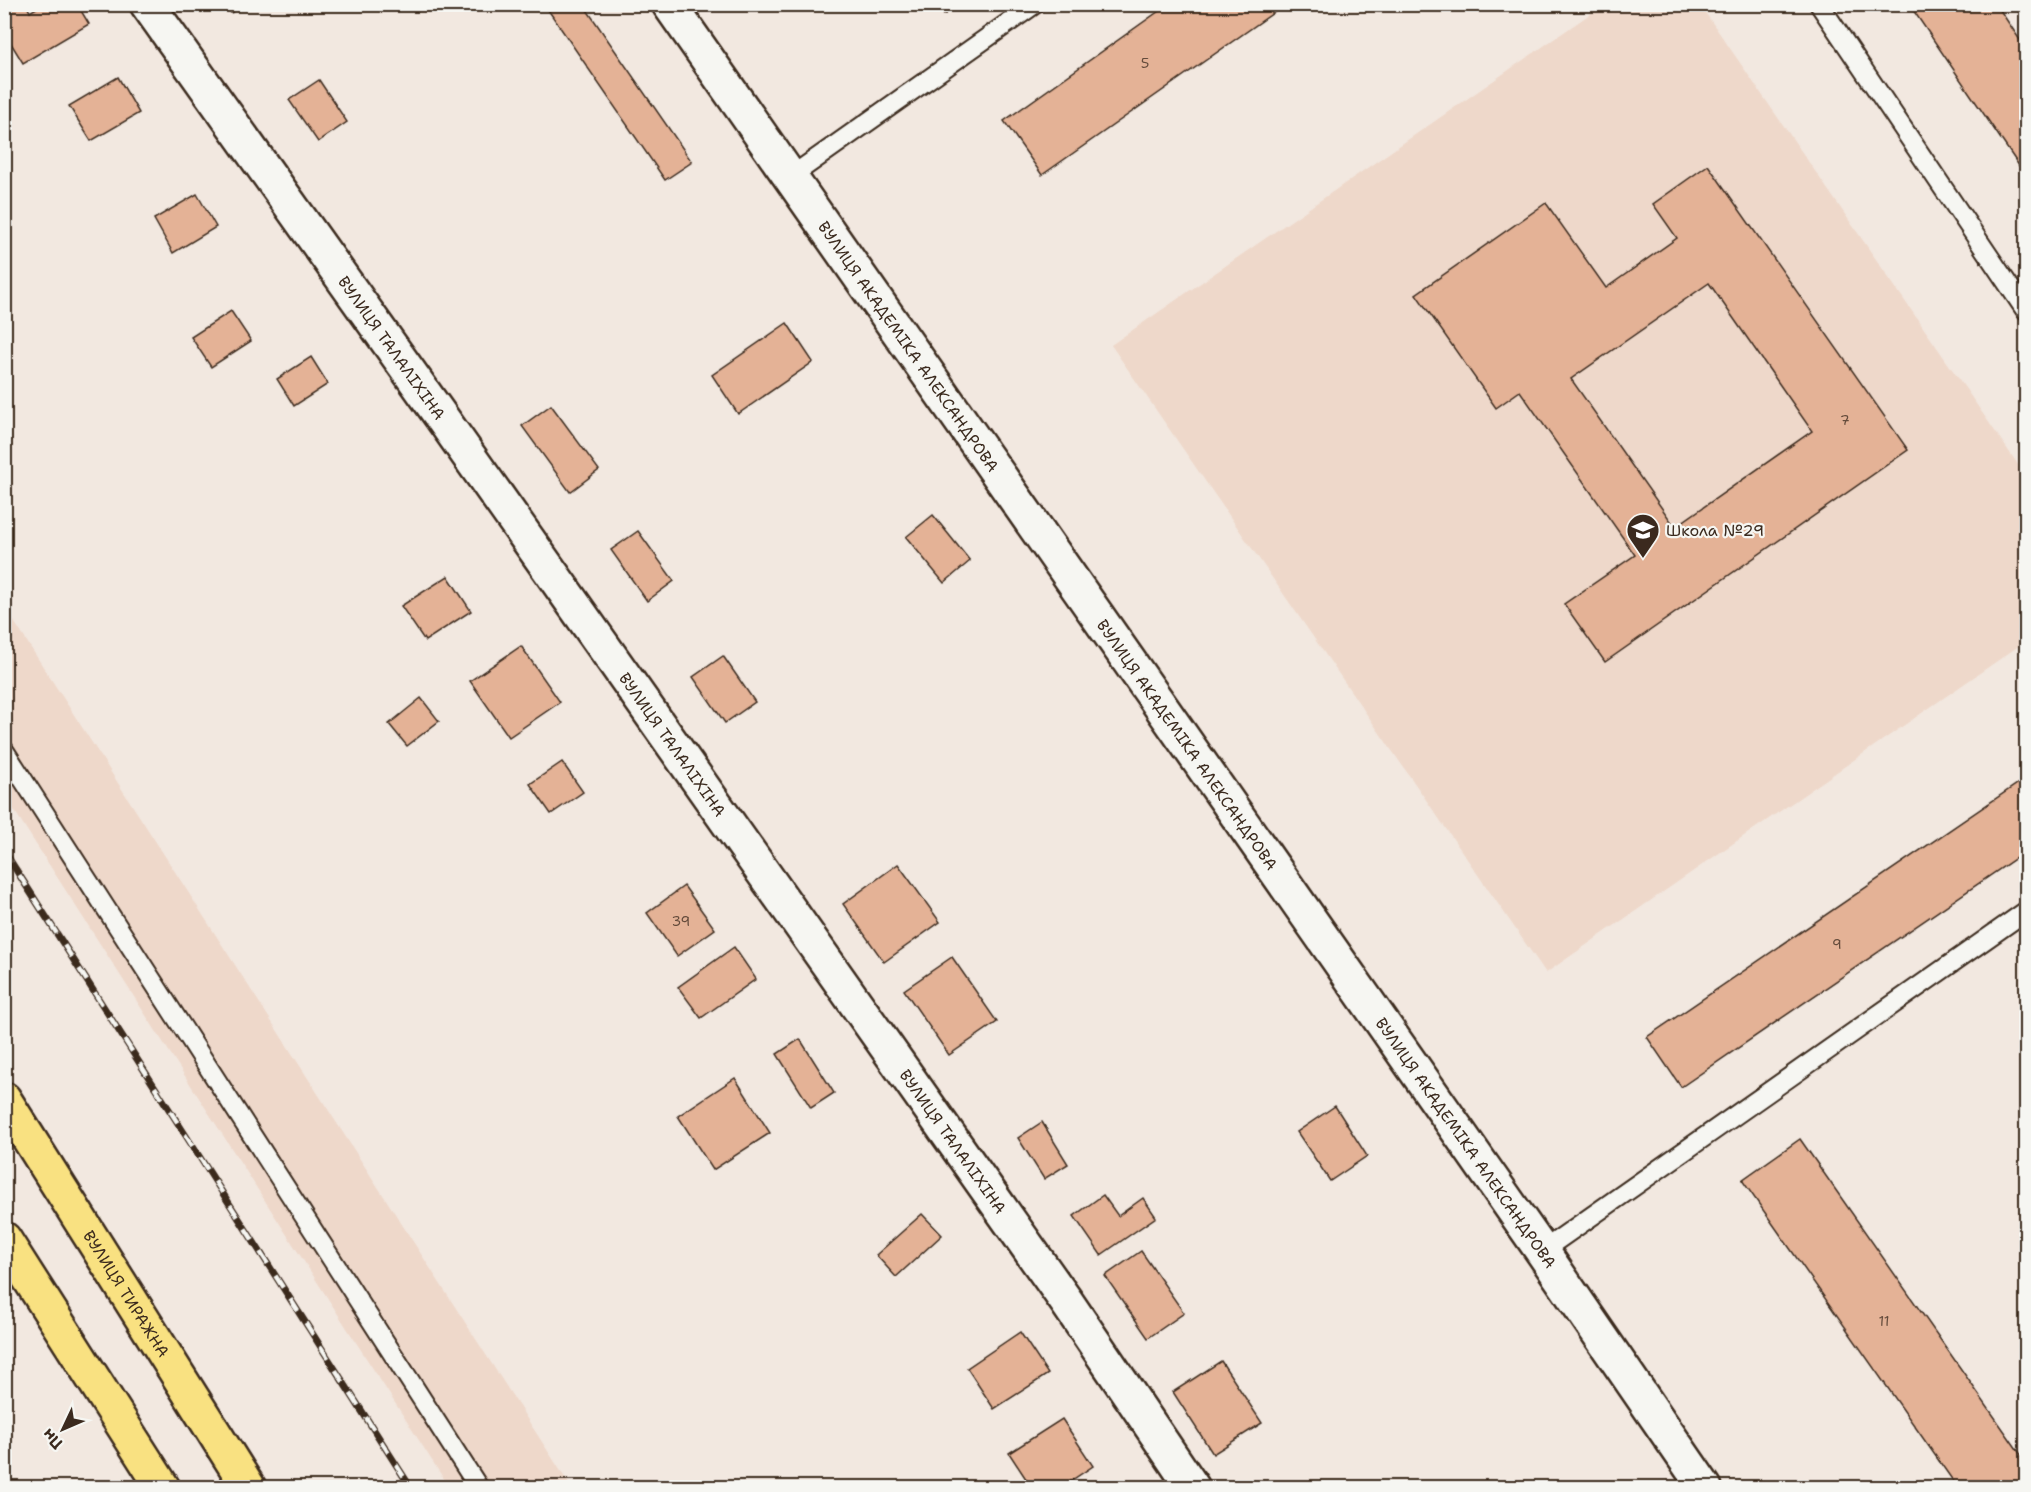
<svg xmlns="http://www.w3.org/2000/svg" width="2031" height="1492" viewBox="0 0 2031 1492" font-family="'Shantell Sans',sans-serif">
  <style>
    .built { fill: #eed8ca }
    .building { fill: #e4b296; stroke: #3b2a1e; stroke-width: 1.5; fill-rule: evenodd }
    .lines { fill: none; stroke-linecap: round; stroke-linejoin: round }
    .service-casing { stroke: #3b2a1e; stroke-width: 22 }
    .minor-casing { stroke: #3b2a1e; stroke-width: 38 }
    .tertiary-casing { stroke: #3b2a1e; stroke-width: 38 }
    .primary-casing { stroke: #3b2a1e; stroke-width: 38 }
    .service { stroke: #f6f6f2; stroke-width: 18 }
    .minor { stroke: #f6f6f2; stroke-width: 33 }
    .tertiary { stroke: #f6f6f2; stroke-width: 33 }
    .primary { stroke: #f9e181; stroke-width: 33 }
    .rail-casing { stroke: #3b2a1e; stroke-width: 7 }
    .rail { stroke: #f6f6f2; stroke-width: 4.5; stroke-dasharray: 14; stroke-linecap: butt }
    .labels { text-anchor: middle; stroke-width: 4.5; stroke-linejoin: round; paint-order: stroke }
    .number-label { font-size: 14px; fill: #654c3c }
    .street-label { font-size: 16px; fill: #3b2a1e; stroke: #f6f6f2 }
    .poi-label { font-size: 16px; fill: #3b2a1e; stroke: #f6f6f2; text-anchor: start }
  </style>
  <rect width="100%" height="100%" fill="#f2e8e0"/>
  <filter id="ink" filterUnits="userSpaceOnUse"><feTurbulence type="fractalNoise" baseFrequency=".0167" numOctaves="2"/><feDisplacementMap in="SourceGraphic" scale="12" xChannelSelector="R" yChannelSelector="G"/><feConvolveMatrix kernelMatrix="1 2 1 2 8 2 1 2 1" color-interpolation-filters="sRGB"/></filter>
  <g filter="url(#ink)">
    <g class="built">
      <polygon points="1603,5 1700,5 2026,476 2026,641 1546,973 1111,345"/>
      <polygon points="4,606 571,1487 449,1487 5,796"/>
    </g>
    <g class="building">
      <polygon points="4,4 26,4 30,12 43,4 77,4 89,24 23,63 4,32"/>
      <polygon points="225,4 244,4 231,13"/>
      <polygon points="544,4 583,4 692,162 665,180"/>
      <polygon points="937,4 958,4 944,15"/>
      <polygon points="1169,4 1286,4 1042,175 1004,121"/>
      <polygon points="1909,4 1996,4 2026,49 2026,176"/>
      <polygon points="118,77 139,113 91,141 69,106"/>
      <polygon points="319,80 347,122 318,142 289,100"/>
      <path d="M1708,165L1908,450L1605,662L1564,604L1635,555L1520,391L1496,408L1416,294L1546,203L1606,288L1677,238L1653,204ZM1709,283L1812,431L1675,527L1571,379Z"/>
      <polygon points="197,194 216,227 173,253 154,219"/>
      <polygon points="231,311 251,341 211,367 191,337"/>
      <polygon points="787,323 813,362 738,414 712,375"/>
      <polygon points="311,357 328,384 294,406 277,379"/>
      <polygon points="551,405 599,470 570,492 522,426"/>
      <polygon points="933,515 970,561 944,583 906,537"/>
      <polygon points="638,531 674,581 647,601 611,550"/>
      <polygon points="448,576 471,611 425,641 401,606"/>
      <polygon points="521,646 560,702 509,737 470,681"/>
      <polygon points="723,656 755,702 725,723 693,677"/>
      <polygon points="421,698 439,721 407,746 389,724"/>
      <polygon points="562,762 583,792 551,814 530,784"/>
      <polygon points="2026,778 2026,851 1681,1087 1647,1037"/>
      <polygon points="898,864 940,922 884,962 843,904"/>
      <polygon points="684,886 715,929 677,956 647,913"/>
      <polygon points="734,947 756,979 701,1018 678,987"/>
      <polygon points="952,957 997,1022 949,1055 904,990"/>
      <polygon points="800,1039 834,1093 811,1108 777,1054"/>
      <polygon points="735,1078 770,1133 713,1170 678,1116"/>
      <polygon points="1335,1106 1367,1156 1330,1181 1297,1132"/>
      <polygon points="1042,1122 1068,1164 1044,1179 1018,1138"/>
      <polygon points="1800,1139 2026,1462 2026,1488 1958,1488 1742,1180"/>
      <polygon points="1103,1195 1118,1216 1143,1198 1156,1217 1101,1255 1074,1216"/>
      <polygon points="922,1214 942,1235 896,1277 876,1255"/>
      <polygon points="1141,1251 1184,1313 1148,1338 1105,1276"/>
      <polygon points="1020,1332 1048,1374 994,1409 967,1368"/>
      <polygon points="1221,1361 1262,1423 1213,1454 1173,1392"/>
      <polygon points="1062,1419 1093,1466 1060,1488 1032,1488 1009,1453"/>
    </g>
    <g class="lines">
      <defs>
        <g id="service">
          <polyline points="1819,4 2026,311"/>
          <polyline points="790,177 1035,4"/>
          <polyline points="4,750 479,1488"/>
          <polyline points="1542,1251 2026,911"/>
        </g>
        <g id="minor">
          <path id="s1" d="M147,4L442,418L1066,1301L1193,1488"/>
        </g>
        <g id="tertiary">
          <path id="s2" d="M669,4L1542,1251L1705,1488"/>
        </g>
        <g id="primary">
          <path id="s3" d="M4,1099L249,1488"/>
          <polyline points="4,1239 163,1488"/>
        </g>
      </defs>
      <use href="#service" class="service-casing"/>
      <use href="#minor" class="minor-casing"/>
      <use href="#tertiary" class="tertiary-casing"/>
      <use href="#primary" class="primary-casing"/>
      <use href="#service" class="service"/>
      <use href="#minor" class="minor"/>
      <use href="#tertiary" class="tertiary"/>
      <use href="#primary" class="primary"/>
      <defs>
        <polyline id="rail" points="4,851 411,1488"/>
      </defs>
      <use href="#rail" class="rail-casing"/>
      <use href="#rail" class="rail"/>
    </g>
  </g>
  <defs>
    <symbol id="school-pin" viewBox="-11 -11 22 30"><path d="M0 17L-7.5 6A9.5 9.5 0 1 1 7.5 6Z" fill="#3b2a1e" stroke="#f6f6f2"/><path d="M0-5L7-2L0 1L-7-2ZM-4 1L0 2.5L4 1V4Q0 6-4 4Z" fill="#fff"/></symbol>
  </defs>
  <g fill-rule="evenodd">
    <use href="#school-pin" x="1624" y="511" width="38" height="52"/>
  </g>
  <g class="labels">
    <g class="number-label">
      <text x="1145" y="68">5</text>
      <text x="1845" y="425">7</text>
      <text x="681" y="926">39</text>
      <text x="1837" y="949">9</text>
      <text x="1884" y="1326">11</text>
    </g>
    <g class="street-label">
      <text dy="6" stroke="none"><textPath href="#s1" startOffset="422">ВУЛИЦЯ ТАЛАЛІХІНА</textPath></text>
      <text dy="6" stroke="none"><textPath href="#s2" startOffset="418">ВУЛИЦЯ АКАДЕМІКА АЛЕКСАНДРОВА</textPath></text>
      <text dy="6" stroke="none"><textPath href="#s1" startOffset="908">ВУЛИЦЯ ТАЛАЛІХІНА</textPath></text>
      <text dy="6" stroke="none"><textPath href="#s2" startOffset="904">ВУЛИЦЯ АКАДЕМІКА АЛЕКСАНДРОВА</textPath></text>
      <text dy="6" stroke="none"><textPath href="#s1" startOffset="1394">ВУЛИЦЯ ТАЛАЛІХІНА</textPath></text>
      <text dy="6" stroke="none"><textPath href="#s2" startOffset="1390">ВУЛИЦЯ АКАДЕМІКА АЛЕКСАНДРОВА</textPath></text>
      <text dy="6" stroke="none"><textPath href="#s3" startOffset="230">ВУЛИЦЯ ТИРАЖНА</textPath></text>
    </g>
    <g class="poi-label">
      <text x="1666" y="536">Школа №29</text>
    </g>
  </g>
  <rect width="2031" height="1492" fill="none" stroke="#f6f6f2" stroke-width="24"/>
  <rect x="12" y="12" width="2007" height="1468" fill="none" stroke="#3b2a1e" stroke-width="2" filter="url(#ink)"/>
  <g transform="translate(63 1429) rotate(226)" stroke="#f6f6f2" stroke-width="4.5" paint-order="stroke">
  <path d="M0-4.5L10 22L0 15L-10 22Z" fill="#3b2a1e"/>
  <text y="-9" font-size="16" font-weight="bold" text-anchor="middle" fill="#3b2a1e">Пн</text>
  </g>
</svg>
